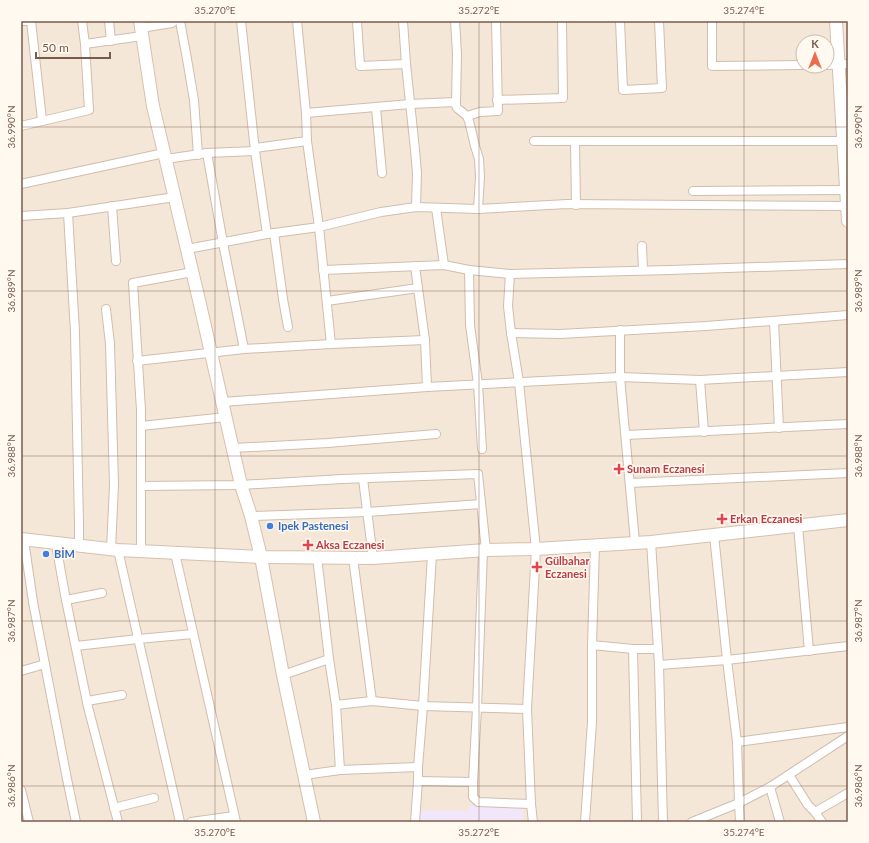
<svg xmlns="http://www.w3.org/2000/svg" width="869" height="843" viewBox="0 0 869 843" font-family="Lato,sans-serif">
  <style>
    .residential { fill: #f5e7d8; fill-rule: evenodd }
    .education { fill: #f2e6fa }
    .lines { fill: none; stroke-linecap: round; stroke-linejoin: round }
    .minor-casing { stroke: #d0bdae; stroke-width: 10 }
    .secondary-casing { stroke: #d6bfae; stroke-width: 14 }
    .minor { stroke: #fff; stroke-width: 8 }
    .secondary { stroke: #fff; stroke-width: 12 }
    .ticks { fill: none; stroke: #795b4c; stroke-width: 1; stroke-opacity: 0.45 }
    .health-dot { fill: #e0444e; stroke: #fff9f0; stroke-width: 1.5 }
    .shop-dot { fill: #3f7fe0; stroke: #fff9f0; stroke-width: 1.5 }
    .labels { text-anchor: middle; stroke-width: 3; stroke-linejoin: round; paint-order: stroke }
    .health-label { font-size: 11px; font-weight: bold; fill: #be3a42; stroke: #fff9f0; text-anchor: start }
    .shop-label { font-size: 11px; font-weight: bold; fill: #366cbe; stroke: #fff9f0; text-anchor: start }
    .neatline { fill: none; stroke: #795b4c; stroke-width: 1.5 }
    .ticks-label { font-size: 10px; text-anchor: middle; fill: #795b4c }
  </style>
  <rect width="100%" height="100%" fill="#fdf5ea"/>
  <path class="residential" d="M21,21H848V822H21ZM803,42H827V66H803Z"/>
  <polygon class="education" points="468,806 523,807 524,822 420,822 420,810 468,811"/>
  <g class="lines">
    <defs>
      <g id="minor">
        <polyline points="21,21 28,21"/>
        <polyline points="31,21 42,120"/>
        <polyline points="109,21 111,41"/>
        <polyline points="180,21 187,59 194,100 198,155"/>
        <polyline points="241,21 255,151 267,234"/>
        <polyline points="357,21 360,66 406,64"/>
        <polyline points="403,21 406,64 415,150 417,173 416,207"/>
        <polyline points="455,21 457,53 456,105 457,108 467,116 469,121 475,146 479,159 480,177 478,209"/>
        <polyline points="620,21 623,90 662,88 659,21"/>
        <polyline points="712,21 712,66 803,65"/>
        <polyline points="141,28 172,23 174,21"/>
        <polyline points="85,44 142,36"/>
        <polyline points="827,65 848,64"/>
        <polyline points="497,100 563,98 562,21"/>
        <polyline points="376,108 382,173"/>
        <polyline points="306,113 410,104 456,102"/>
        <polyline points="467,116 480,112 498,111 496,21"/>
        <polyline points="21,126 89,110 85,44 82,21"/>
        <polyline points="534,141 843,141"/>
        <polyline points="575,142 576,205"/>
        <polyline points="255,148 307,141"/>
        <polyline points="207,153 223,243 244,349"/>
        <polyline points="166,159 207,153 255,151"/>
        <polyline points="21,184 164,153"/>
        <polyline points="693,191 846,190"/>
        <polyline points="112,206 116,261"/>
        <polyline points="436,208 444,265"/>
        <polyline points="68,213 75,332 79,524 79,546"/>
        <polyline points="21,216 68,213 175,197"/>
        <polyline points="274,233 283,299 288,327"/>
        <polyline points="642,246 643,270"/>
        <polyline points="187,249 267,234 319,227 307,141 306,113 297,21"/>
        <polyline points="415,266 425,340 427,387"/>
        <polyline points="323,270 444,265 469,270 510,274 670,270 848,264"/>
        <polyline points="469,270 470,325 478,384 482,449"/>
        <polyline points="510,274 508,306 511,333 519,382 536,549 527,709 531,804 533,822"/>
        <polyline points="327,301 418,288"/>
        <polyline points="106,309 110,344 114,485 111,549"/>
        <polyline points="774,321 779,428"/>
        <polyline points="620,330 620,377 635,542"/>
        <polyline points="511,333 560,334 706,326 848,315"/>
        <polyline points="331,344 319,227 381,212 416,207 478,209 567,204 847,206"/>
        <polyline points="137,361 244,349 331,344 425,340"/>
        <polyline points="700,380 704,432"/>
        <polyline points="223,402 427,387 620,377 700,380 848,372"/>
        <polyline points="141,426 226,417"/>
        <polyline points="626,435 848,424"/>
        <polyline points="233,448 328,443 436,434"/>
        <polyline points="363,479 373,558"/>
        <polyline points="630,483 848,473"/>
        <polyline points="141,486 241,485 342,479 478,474 486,550"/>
        <polyline points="251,516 367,512 481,504"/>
        <polyline points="798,526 809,651"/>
        <polyline points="714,535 727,660 737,742 848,727"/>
        <polyline points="24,540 33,602 67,779 76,822"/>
        <polyline points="651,542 659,665 663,822"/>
        <polyline points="56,544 65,595 88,707 118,822"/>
        <polyline points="118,550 180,822"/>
        <polyline points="141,551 141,410 133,283 193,272"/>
        <polyline points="483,551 477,708 473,782 473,797 478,802 531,804"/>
        <polyline points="175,553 236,822"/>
        <polyline points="317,557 329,659 336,705 340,770"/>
        <polyline points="353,558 372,701"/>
        <polyline points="66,600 102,593"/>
        <polyline points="592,645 633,649 657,649"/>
        <polyline points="76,646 138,639 193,634"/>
        <polyline points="633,649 637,822"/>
        <polyline points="659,665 727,660 848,646"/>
        <polyline points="21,671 45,664"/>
        <polyline points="283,675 329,659"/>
        <polyline points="87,701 122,695"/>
        <polyline points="336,705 372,701 423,706 527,709"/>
        <polyline points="737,742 739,803 740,822"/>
        <polyline points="304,775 340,770 418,767"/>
        <polyline points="789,775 808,805 815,812 822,822"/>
        <polyline points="418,781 473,782"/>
        <polyline points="770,787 780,822"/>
        <polyline points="21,790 29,822"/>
        <polyline points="114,808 154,798"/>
        <polyline points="815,812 848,793"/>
        <polyline points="191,822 234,816"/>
        <polyline points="415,822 418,781 418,767 423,706 432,554"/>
        <polyline points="585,822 592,722 592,645 595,545"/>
        <polyline points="692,822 739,803 770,787 848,736"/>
      </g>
      <g id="secondary">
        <polyline points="140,21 153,106 199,300 241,485 251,516 261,557 283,675 314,822"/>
        <polyline points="836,21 848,221"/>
        <polyline points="21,539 118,550 261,557 373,558 486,550 536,549 651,542 848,520"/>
      </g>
    </defs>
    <use href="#minor" class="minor-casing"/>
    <use href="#secondary" class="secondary-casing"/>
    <use href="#minor" class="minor"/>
    <use href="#secondary" class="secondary"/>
  </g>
  <path class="ticks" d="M215,21V822M479,21V822M744,21V822M21,127H848M21,291H848M21,456H848M21,621H848M21,786H848"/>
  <g class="health-dot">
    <path d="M617 463h4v4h4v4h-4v4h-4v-4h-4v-4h4z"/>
    <path d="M720 513h4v4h4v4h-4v4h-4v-4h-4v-4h4z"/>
    <path d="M306 539h4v4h4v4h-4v4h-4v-4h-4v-4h4z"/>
    <path d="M535 561h4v4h4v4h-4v4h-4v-4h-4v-4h4z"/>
  </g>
  <g class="shop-dot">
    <circle cx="270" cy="526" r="4"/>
    <circle cx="46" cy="554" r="4"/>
  </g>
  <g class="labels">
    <g class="health-label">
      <text x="627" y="473">Sunam Eczanesi</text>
      <text x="730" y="523">Erkan Eczanesi</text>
      <text x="316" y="549">Aksa Eczanesi</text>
      <text x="545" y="565">Gülbahar<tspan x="545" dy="13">Eczanesi</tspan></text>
    </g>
    <g class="shop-label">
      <text x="278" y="530">Ipek Pastenesi</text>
      <text x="54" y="558">BİM</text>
    </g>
  </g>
  <rect width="869" height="843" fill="none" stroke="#fff9f0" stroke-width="44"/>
  <g transform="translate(815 54)"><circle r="19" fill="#fff9f0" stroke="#c9baae"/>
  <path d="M0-3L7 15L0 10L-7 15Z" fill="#e86e4d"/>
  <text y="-6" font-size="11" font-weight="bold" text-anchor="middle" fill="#795b4c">K</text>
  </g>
  <path d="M36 52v6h74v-6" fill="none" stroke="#795b4c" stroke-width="2"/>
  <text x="42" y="52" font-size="12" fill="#795b4c" stroke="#fff9f0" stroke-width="3" paint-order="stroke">50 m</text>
  <rect x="22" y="22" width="825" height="799" class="neatline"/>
  <g class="ticks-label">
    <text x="215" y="14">35.270°E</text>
    <text x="479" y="14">35.272°E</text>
    <text x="744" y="14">35.274°E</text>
    <text transform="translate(11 127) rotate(-90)" y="4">36.990°N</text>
    <text transform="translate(858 127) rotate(-90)" y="4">36.990°N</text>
    <text transform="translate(11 291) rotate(-90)" y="4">36.989°N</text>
    <text transform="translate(858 291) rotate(-90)" y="4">36.989°N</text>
    <text transform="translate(11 456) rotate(-90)" y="4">36.988°N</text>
    <text transform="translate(858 456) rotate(-90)" y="4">36.988°N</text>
    <text transform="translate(11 621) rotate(-90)" y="4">36.987°N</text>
    <text transform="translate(858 621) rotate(-90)" y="4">36.987°N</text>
    <text transform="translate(11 786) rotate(-90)" y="4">36.986°N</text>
    <text transform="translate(858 786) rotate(-90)" y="4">36.986°N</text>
    <text x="215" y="836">35.270°E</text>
    <text x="479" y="836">35.272°E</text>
    <text x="744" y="836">35.274°E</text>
  </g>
</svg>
